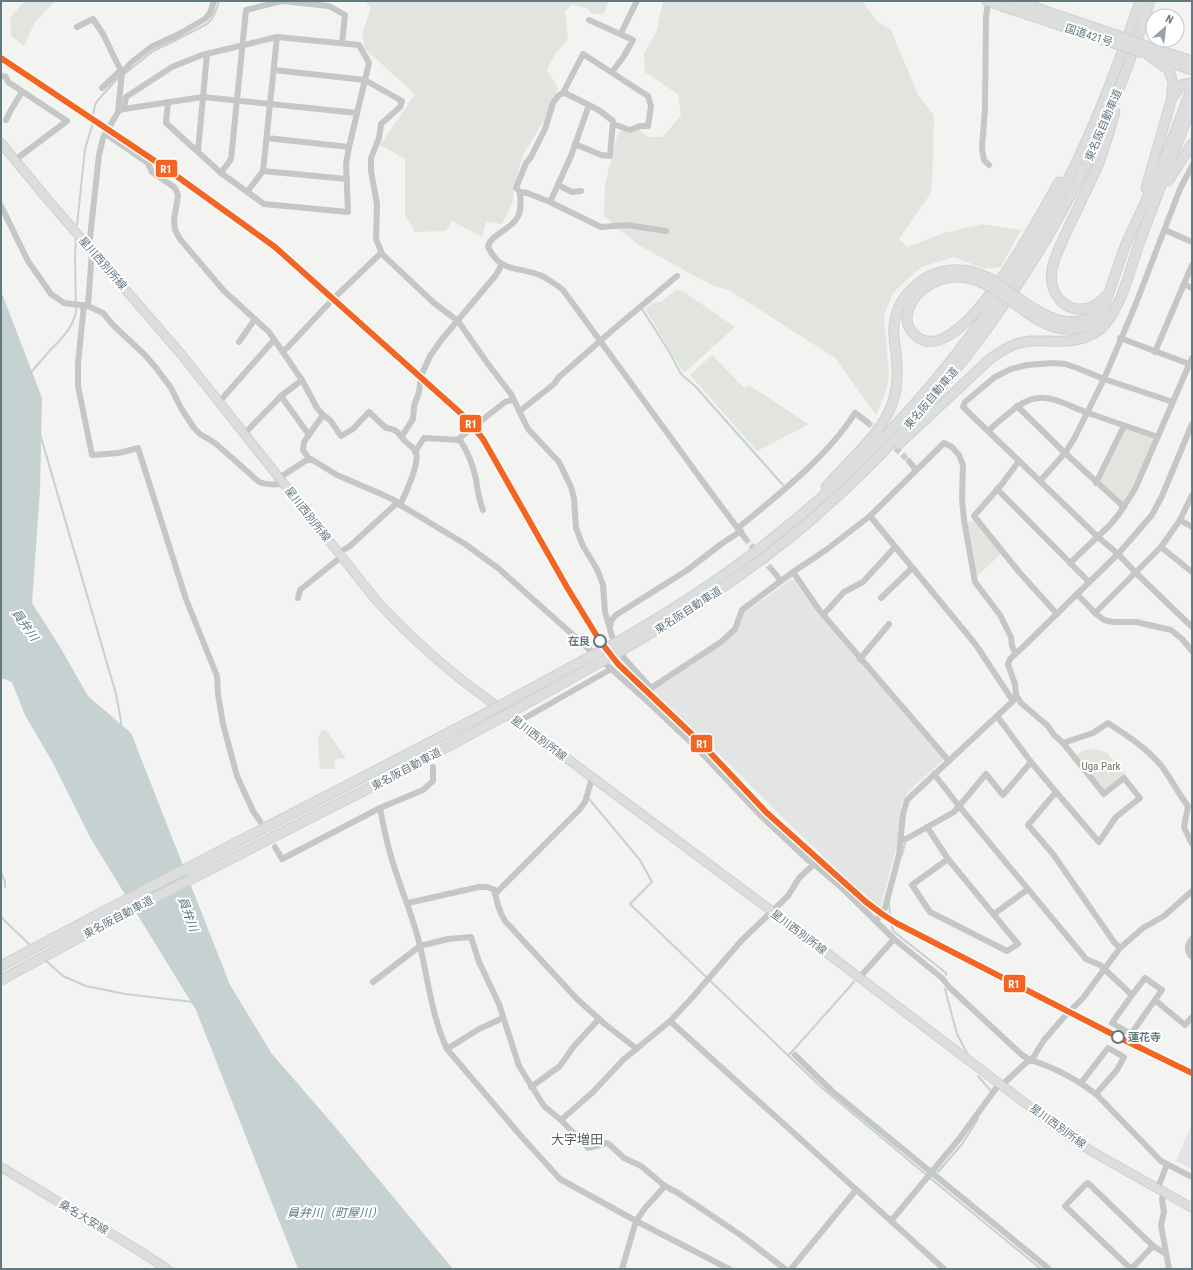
<svg xmlns="http://www.w3.org/2000/svg" width="1193" height="1270" viewBox="0 0 1193 1270" font-family="'Roboto Condensed','Noto Sans JP',sans-serif">
  <style>
    .built { fill: #e3e4e4 }
    .green { fill: #e2e5df }
    .water { fill: #c6d1d2 }
    .lines { fill: none; stroke-linecap: round; stroke-linejoin: round }
    .stream { stroke: #c6d1d2; stroke-width: 2 }
    .minor-tunnel { stroke: #c8cecf; stroke-width: 6; stroke-dasharray: 6 3; stroke-linecap: butt }
    .major-casing { stroke: #cfd0cf; stroke-width: 10 }
    .highway-casing { stroke: #cfd0d0; stroke-width: 11 }
    .minor { stroke: #c5c7c7; stroke-width: 6 }
    .major { stroke: #dcdddd; stroke-width: 8 }
    .highway { stroke: #dcdddd; stroke-width: 9 }
    .highway-bridge-casing { stroke: #cfd0d0; stroke-width: 11; stroke-linecap: butt }
    .highway-bridge { stroke: #dcdddd; stroke-width: 9 }
    .rail-1-casing { stroke: #fff; stroke-width: 9 }
    .rail-1 { stroke: #f26522; stroke-width: 6 }
    .stop-dot { fill: #fff; stroke: #647881; stroke-width: 2 }
    .labels { text-anchor: middle; stroke-width: 4; stroke-linejoin: round; paint-order: stroke }
    .street-label { font-size: 11px; fill: #647881; stroke: #fff }
    .stop-label { font-size: 11px; font-weight: bold; fill: #647881; stroke: #fff; text-anchor: end }
    .park-label { font-size: 11px; fill: #6a7863; stroke: #fff }
    .water-label { font-size: 12px; font-style: italic; fill: #5f7a7e; stroke: #fff }
    .quarter-label { font-size: 13px; fill: #526066; stroke: #fff }
    .line-badge { stroke: #fff; stroke-width: 1.5 }
    .badge-label { font-size: 11px; text-anchor: middle; font-weight: bold; fill: #fff }
  </style>
  <rect width="100%" height="100%" fill="#f3f3f1"/>
  <g class="built">
    <polygon points="792,579 795,581 817,613 944,759 908,792 902,801 900,812 898,841 881,906 877,907 785,820 705,740 651,690 724,643 738,629 744,613"/>
    <polygon points="1192,1123 1192,1169 1176,1161"/>
  </g>
  <g class="green">
    <polygon points="28,1 55,1 35,22 24,46 11,36 10,18 21,5"/>
    <polygon points="364,1 609,1 603,15 591,13 587,8 571,5 565,11 568,39 555,54 547,70 558,88 544,120 523,155 514,188 513,201 502,224 486,222 482,237 452,221 446,231 415,232 405,215 405,159 380,145 415,94 365,49 362,35 371,7"/>
    <polygon points="663,1 862,1 878,22 891,30 918,95 934,115 933,161 931,193 899,239 907,247 944,233 982,224 1021,230 1001,267 985,269 954,257 921,267 893,293 884,316 889,374 887,389 876,415 835,358 729,290 713,286 637,244 604,216 605,184 618,133 633,126 649,137 662,137 681,116 678,94 645,72 644,53 656,33"/>
    <polygon points="676,290 684,292 735,327 684,373 645,309 652,303 661,302"/>
    <polygon points="712,355 744,388 749,385 808,424 806,426 757,451 690,375"/>
    <polygon points="1126,429 1154,439 1133,487 1123,503 1100,482"/>
    <polygon points="974,521 1002,553 977,576 966,522"/>
    <polygon points="325,729 346,758 335,759 334,769 320,769 318,740 320,733"/>
    <polygon points="1096,749 1107,753 1126,775 1104,793 1075,756 1084,750"/>
  </g>
  <polygon class="water" points="1,291 42,398 40,490 32,603 60,647 88,696 131,733 230,985 272,1054 331,1122 453,1269 298,1269 196,1010 91,839 53,763 25,715 12,682 1,678"/>
  <g class="lines">
    <g class="stream">
      <path d="M123,75L153,51L174,41L207,24C214,18 216,10 219,1"/>
      <polyline points="93,115 95,105 98,100 119,77"/>
      <polyline points="77,225 85,149 93,123"/>
      <polyline points="642,309 670,353 681,374 695,386 783,485"/>
      <path d="M30,373C35,368 40,362 45,356C57,342 72,331 76,312L75,255L76,239"/>
      <polyline points="40,434 116,694 121,721 121,726"/>
      <polyline points="589,799 640,860 652,882 630,904 821,1087 935,1182 1041,1269"/>
      <polyline points="902,855 905,843"/>
      <polyline points="1,873 5,882 5,887"/>
      <polyline points="889,902 890,916 893,931 946,973 946,975"/>
      <polyline points="1,917 32,947"/>
      <polyline points="45,960 63,976 86,986 125,994 193,1002"/>
      <polyline points="945,989 957,1034 968,1055"/>
      <polyline points="788,1056 854,982"/>
      <polyline points="978,1076 990,1090"/>
      <polyline points="938,1172 962,1144 978,1119"/>
    </g>
    <g class="minor-tunnel">
      <polyline points="867,422 879,433"/>
      <polyline points="889,442 909,461"/>
      <polyline points="745,538 773,571"/>
    </g>
    <defs>
      <g id="major">
        <path d="M1,143L48,200L181,354L376,600C403,630 432,656 463,681L773,912L1071,1138L1093,1152L1192,1208"/>
        <polyline points="1,1167 138,1250 167,1269"/>
      </g>
      <g id="highway">
        <polyline points="987,1 1116,44"/>
        <polyline points="1016,1 1119,36"/>
        <polyline points="1146,46 1192,61"/>
        <polyline points="1159,58 1192,70"/>
        <polyline points="1174,96 1181,85 1192,83"/>
        <polyline points="1168,181 1192,144"/>
        <polyline points="1146,188 1171,101 1173,83 1169,70 1148,55"/>
        <path d="M989,286C979,281 968,277 957,277C949,277 938,280 931,284C913,294 896,319 916,336C960,373 1043,210 1059,182"/>
        <path d="M1106,296C1099,304 1090,309 1080,309C1072,309 1066,306 1061,301C1053,293 1050,281 1052,270C1054,257 1061,245 1066,233C1076,212 1086,191 1096,170C1104,151 1109,132 1115,112"/>
        <path d="M1021,300C1048,319 1079,336 1105,304L1125,246L1163,164L1192,87"/>
        <path d="M1018,306C1026,312 1034,319 1044,323C1064,333 1092,331 1107,313"/>
        <path d="M899,444L991,358C1003,350 1015,342 1030,341C1051,340 1073,345 1093,334C1106,328 1114,312 1120,299C1129,279 1134,256 1142,236C1158,192 1176,148 1192,105"/>
        <path d="M826,487C847,462 881,435 892,404C898,388 898,371 896,353C895,345 893,335 894,326C897,293 928,268 961,270C973,270 982,275 993,280"/>
        <path d="M619,641C673,610 725,576 774,537C900,438 1009,304 1078,159C1102,108 1122,55 1140,1"/>
        <path d="M624,649C690,611 754,569 811,520C925,421 1020,300 1086,165C1112,112 1132,57 1150,1"/>
        <path d="M1,966C133,895 267,827 400,758"/>
        <polyline points="1,980 119,916 406,769"/>
      </g>
    </defs>
    <use href="#major" class="major-casing"/>
    <use href="#highway" class="highway-casing"/>
    <g class="minor">
      <polyline points="988,1 986,18 985,108 982,149 984,160 989,165"/>
      <polyline points="589,20 633,40 624,56 612,72"/>
      <polyline points="77,27 93,19 103,34 120,69 123,71"/>
      <polyline points="621,33 637,1"/>
      <polyline points="274,70 365,80 402,101 400,107 381,124 379,138 371,158 371,171 377,204 376,239 381,251 381,253 434,303 458,321 488,364 511,394 528,429 559,462 571,487 574,498 576,528 583,546 597,569 603,585 605,612 612,636 624,658 651,688"/>
      <polyline points="1,76 6,77 8,82 67,121 15,160"/>
      <polyline points="102,88 121,70"/>
      <polyline points="124,109 126,97 172,67 202,55 277,37 359,45 369,63 349,147 346,164 348,212 264,204 221,173 166,123 168,102"/>
      <polyline points="121,110 124,109 203,97 357,113"/>
      <polyline points="6,120 11,110 22,92"/>
      <path d="M106,134L148,163L152,172L174,187L177,192L178,196L174,220L175,230L180,239L224,291L269,332L302,380L317,408L323,415L330,420L341,436L353,429L369,412L386,428C397,429 398,433 405,441C408,444 414,448 416,452C420,463 405,495 400,505"/>
      <polyline points="267,138 349,147"/>
      <polyline points="575,144 601,155 610,156 613,121 600,111 589,105"/>
      <polyline points="198,151 207,54"/>
      <polyline points="263,171 347,179"/>
      <polyline points="221,173 231,159 246,10 282,1 329,6 345,15 342,43"/>
      <polyline points="558,185 572,192 581,191"/>
      <polyline points="247,192 263,171 277,37"/>
      <polyline points="520,192 516,188 526,163 531,157 545,129 553,103 559,95 563,93"/>
      <polyline points="550,202 571,156 589,105 567,94 563,93 583,54 648,96 651,106 648,126 640,126 630,130 613,124"/>
      <path d="M1,206L28,261L51,294L64,303L88,306L103,313L113,325L145,355L157,369L171,388L181,408L194,428L200,434L215,443L231,457L259,482C266,485 276,485 283,483"/>
      <polyline points="1165,230 1192,242"/>
      <path d="M666,231L627,225L601,227L550,202L527,193L520,192C520,198 522,207 519,214C514,229 490,234 488,247C501,274 519,266 542,276C549,280 557,285 563,290L709,490L745,538"/>
      <polyline points="89,247 99,155 103,138 118,112 122,72 133,61 151,47 177,35 205,19 210,13 214,1"/>
      <polyline points="1184,284 1192,288"/>
      <polyline points="84,305 78,363 78,386 92,455 119,453 138,448 186,599 217,676 218,694 223,724 237,776 253,811 260,821"/>
      <polyline points="88,306 92,251"/>
      <polyline points="1120,338 1192,365"/>
      <polyline points="239,342 255,319"/>
      <polyline points="282,351 287,348 333,299 381,253"/>
      <polyline points="1155,352 1192,265"/>
      <polyline points="281,396 309,435"/>
      <polyline points="219,402 274,340"/>
      <polyline points="1173,402 1104,379 1077,368 1065,364 1053,363 1027,365 1011,369 995,377 965,402 963,407 1098,537 1118,554 1136,573 1192,627"/>
      <polyline points="1017,406 1065,453 1124,507"/>
      <polyline points="520,411 554,384 559,377 615,328 677,276"/>
      <path d="M1192,424L1162,496L1152,515L1118,554L1023,647L1010,659L1008,664L1015,684L1016,695L1021,703L1048,726L1054,735L1063,743L1093,733L1108,723C1126,735 1144,746 1159,763C1170,776 1177,792 1188,806L1184,827L1192,844"/>
      <path d="M989,431C994,424 1002,419 1009,413C1040,386 1056,401 1088,413C1111,421 1134,429 1158,437"/>
      <polyline points="245,433 281,396 302,380"/>
      <polyline points="402,436 413,419 414,406 419,392 421,376 430,356 442,339 496,275 502,264"/>
      <polyline points="457,440 505,402 513,400"/>
      <path d="M415,452L424,438L460,440C468,452 473,465 476,479C478,492 478,497 483,510"/>
      <polyline points="309,459 303,450 304,442 323,415"/>
      <polyline points="909,461 916,470"/>
      <polyline points="1019,461 1002,484 974,516 1020,573 1057,614"/>
      <path d="M279,478L305,461L311,459L337,475L381,494L396,501L397,503L465,544L498,568L645,699L699,750L760,815L808,860L814,864L843,889L894,939L942,978L950,988L1022,1055C1029,1060 1036,1062 1045,1065C1064,1073 1081,1082 1097,1095L1161,1161L1192,1177"/>
      <polyline points="1040,481 1065,453 1074,439 1104,379 1135,306 1180,189 1192,166"/>
      <polyline points="1096,483 1124,426"/>
      <polyline points="997,489 1089,582"/>
      <polyline points="870,516 976,645 1013,701"/>
      <polyline points="1180,520 1192,527"/>
      <path d="M738,528C778,495 827,457 855,413L867,422"/>
      <polyline points="1161,547 1192,572"/>
      <polyline points="338,553 350,546 397,503"/>
      <polyline points="1070,563 1109,526 1119,514 1135,489 1192,358"/>
      <polyline points="773,571 781,581"/>
      <polyline points="793,572 819,610 949,761"/>
      <polyline points="1077,594 1095,613 1104,620 1113,622 1136,622 1171,630 1182,639 1192,651"/>
      <polyline points="298,598 300,590 341,557"/>
      <polyline points="881,598 912,568"/>
      <polyline points="1095,613 1161,547 1180,520 1192,495"/>
      <polyline points="823,615 844,592 863,582 895,547"/>
      <polyline points="610,627 611,621 616,615 686,571 724,542 741,531"/>
      <polyline points="860,659 889,624"/>
      <polyline points="645,699 651,688 721,642 735,629 742,610 793,572 826,550 870,516 944,443 952,447 959,455 963,465 962,499 964,520 975,582 1000,615 1011,637 1012,646 1015,653"/>
      <polyline points="997,716 1031,762 1056,792"/>
      <polyline points="518,722 611,669"/>
      <polyline points="1063,743 1104,794 1124,778 1140,798 1116,817 1099,842 1056,792 1028,825 1053,854 1114,942 1120,948"/>
      <polyline points="934,774 959,806 1086,959 1100,965 1132,995 1145,978 1162,990 1131,1034 1112,1023 1132,995"/>
      <path d="M380,808C383,824 386,840 391,856C399,886 413,915 420,946C428,980 432,1017 447,1049L520,1135L560,1179L636,1221L729,1269"/>
      <polyline points="927,827 948,859 1018,944 1007,951 930,912 912,885 948,859"/>
      <polyline points="902,839 906,839 954,812 986,774 1003,795 1031,762"/>
      <polyline points="275,847 282,859 380,808 423,790 433,781 433,767"/>
      <polyline points="495,894 579,810 585,802 592,778"/>
      <path d="M408,903L479,887H487L495,890C496,902 499,911 505,921L578,1000L606,1025L637,1049"/>
      <polyline points="994,914 1027,890"/>
      <polyline points="876,921 885,908 899,855 903,814 907,800 1013,701 1016,695"/>
      <path d="M1192,939C1187,945 1186,951 1192,957"/>
      <polyline points="859,978 894,939"/>
      <polyline points="373,982 420,946 448,939 471,937 479,962 499,1004 519,1066 544,1106 561,1120 588,1148 607,1143 610,1145 624,1158 641,1166 665,1186 678,1193 742,1236 785,1269"/>
      <polyline points="1155,1000 1185,1025 1192,1017"/>
      <polyline points="670,1021 944,1269"/>
      <polyline points="447,1049 479,1029 503,1018"/>
      <polyline points="795,1055 832,1091 1048,1268"/>
      <polyline points="1031,1061 1044,1040 1064,1017 1083,998 1120,948 1143,928 1164,916 1192,891"/>
      <polyline points="1081,1083 1108,1048 1124,1057 1117,1070 1096,1094"/>
      <polyline points="1002,1085 1029,1060"/>
      <polyline points="531,1087 560,1066 574,1046 599,1019"/>
      <polyline points="561,1120 593,1092 623,1060 670,1021 690,1000 742,940 788,896 799,878 814,864"/>
      <polygon points="1088,1183 1153,1246 1133,1267 1130,1268 1065,1206 1086,1184"/>
      <polyline points="1158,1188 1167,1164"/>
      <polyline points="1164,1192 1162,1199 1164,1212 1161,1225 1169,1269"/>
      <polyline points="891,1221 959,1139 1000,1083"/>
      <polyline points="1153,1246 1166,1254"/>
      <polyline points="622,1269 636,1221 645,1208 665,1186"/>
      <polyline points="791,1269 856,1190"/>
    </g>
    <use href="#major" class="major"/>
    <use href="#highway" class="highway"/>
    <defs>
      <g id="highway-bridge">
        <polyline points="1119,36 1146,46"/>
        <polyline points="1116,44 1144,53"/>
        <polyline points="993,280 1021,300"/>
        <polyline points="989,286 1018,306"/>
        <polyline points="400,758 479,717 619,641"/>
        <polyline points="406,769 486,726 624,649"/>
      </g>
    </defs>
    <use href="#highway-bridge" class="highway-bridge-casing"/>
    <use href="#highway-bridge" class="highway-bridge"/>
    <defs>
      <polyline id="rail-1" points="1,58 164,167 275,247 465,417 483,439 568,589 600,641 618,664 700,742 767,813 866,902 882,914 896,923 1118,1037 1192,1073"/>
    </defs>
    <use href="#rail-1" class="rail-1-casing"/>
    <use href="#rail-1" class="rail-1"/>
  </g>
  <g class="stop-dot">
    <circle cx="600" cy="641" r="6"/>
    <circle cx="1118" cy="1037" r="6"/>
  </g>
  <g class="labels">
    <g class="street-label">
      <text transform="translate(1089 35) rotate(18)" y="4">国道421号</text>
      <text transform="translate(1103 125) rotate(-67)" y="4">東名阪自動車道</text>
      <text transform="translate(103 263) rotate(49)" y="4">星川西別所線</text>
      <text transform="translate(931 398) rotate(-50)" y="4">東名阪自動車道</text>
      <text transform="translate(308 514) rotate(52)" y="4">星川西別所線</text>
      <text transform="translate(688 610) rotate(-33)" y="4">東名阪自動車道</text>
      <text transform="translate(539 738) rotate(37)" y="4">星川西別所線</text>
      <text transform="translate(406 769) rotate(-28)" y="4">東名阪自動車道</text>
      <text transform="translate(118 917) rotate(-28)" y="4">東名阪自動車道</text>
      <text transform="translate(799 932) rotate(37)" y="4">星川西別所線</text>
      <text transform="translate(1058 1126) rotate(36)" y="4">星川西別所線</text>
      <text transform="translate(84 1217) rotate(31)" y="4">桑名大安線</text>
    </g>
    <g class="stop-label">
      <text x="590" y="645">在良</text>
      <text x="1128" y="1041" text-anchor="start">蓮花寺</text>
    </g>
    <g class="park-label">
      <text x="1101" y="770">Uga Park</text>
    </g>
    <g class="water-label">
      <text transform="translate(25 625) rotate(54)" y="4">員弁川</text>
      <text transform="translate(188 914) rotate(70)" y="4">員弁川</text>
      <text x="335" y="1217">員弁川（町屋川）</text>
    </g>
    <g class="quarter-label">
      <text x="577" y="1144">大字増田</text>
    </g>
  </g>
  <g class="line-badge">
    <rect x="155" y="159" width="23" height="19" rx="4" fill="#f26522"/>
    <rect x="459" y="414" width="23" height="19" rx="4" fill="#f26522"/>
    <rect x="690" y="734" width="23" height="19" rx="4" fill="#f26522"/>
    <rect x="1003" y="974" width="23" height="19" rx="4" fill="#f26522"/>
  </g>
  <g class="badge-label">
    <text x="166" y="173">R1</text>
    <text x="471" y="428">R1</text>
    <text x="702" y="748">R1</text>
    <text x="1014" y="988">R1</text>
  </g>
  <rect width="1193" height="1270" fill="none" stroke="#647881" stroke-width="4"/>
  <g transform="translate(1165 28) rotate(28)"><circle r="19" fill="#ffffff" stroke="#c1c9cd"/>
  <path d="M0-3L7 15L0 10L-7 15Z" fill="#96a3a8"/>
  <text y="-6" font-size="11" font-weight="bold" text-anchor="middle" fill="#647881">N</text>
  </g>
</svg>
